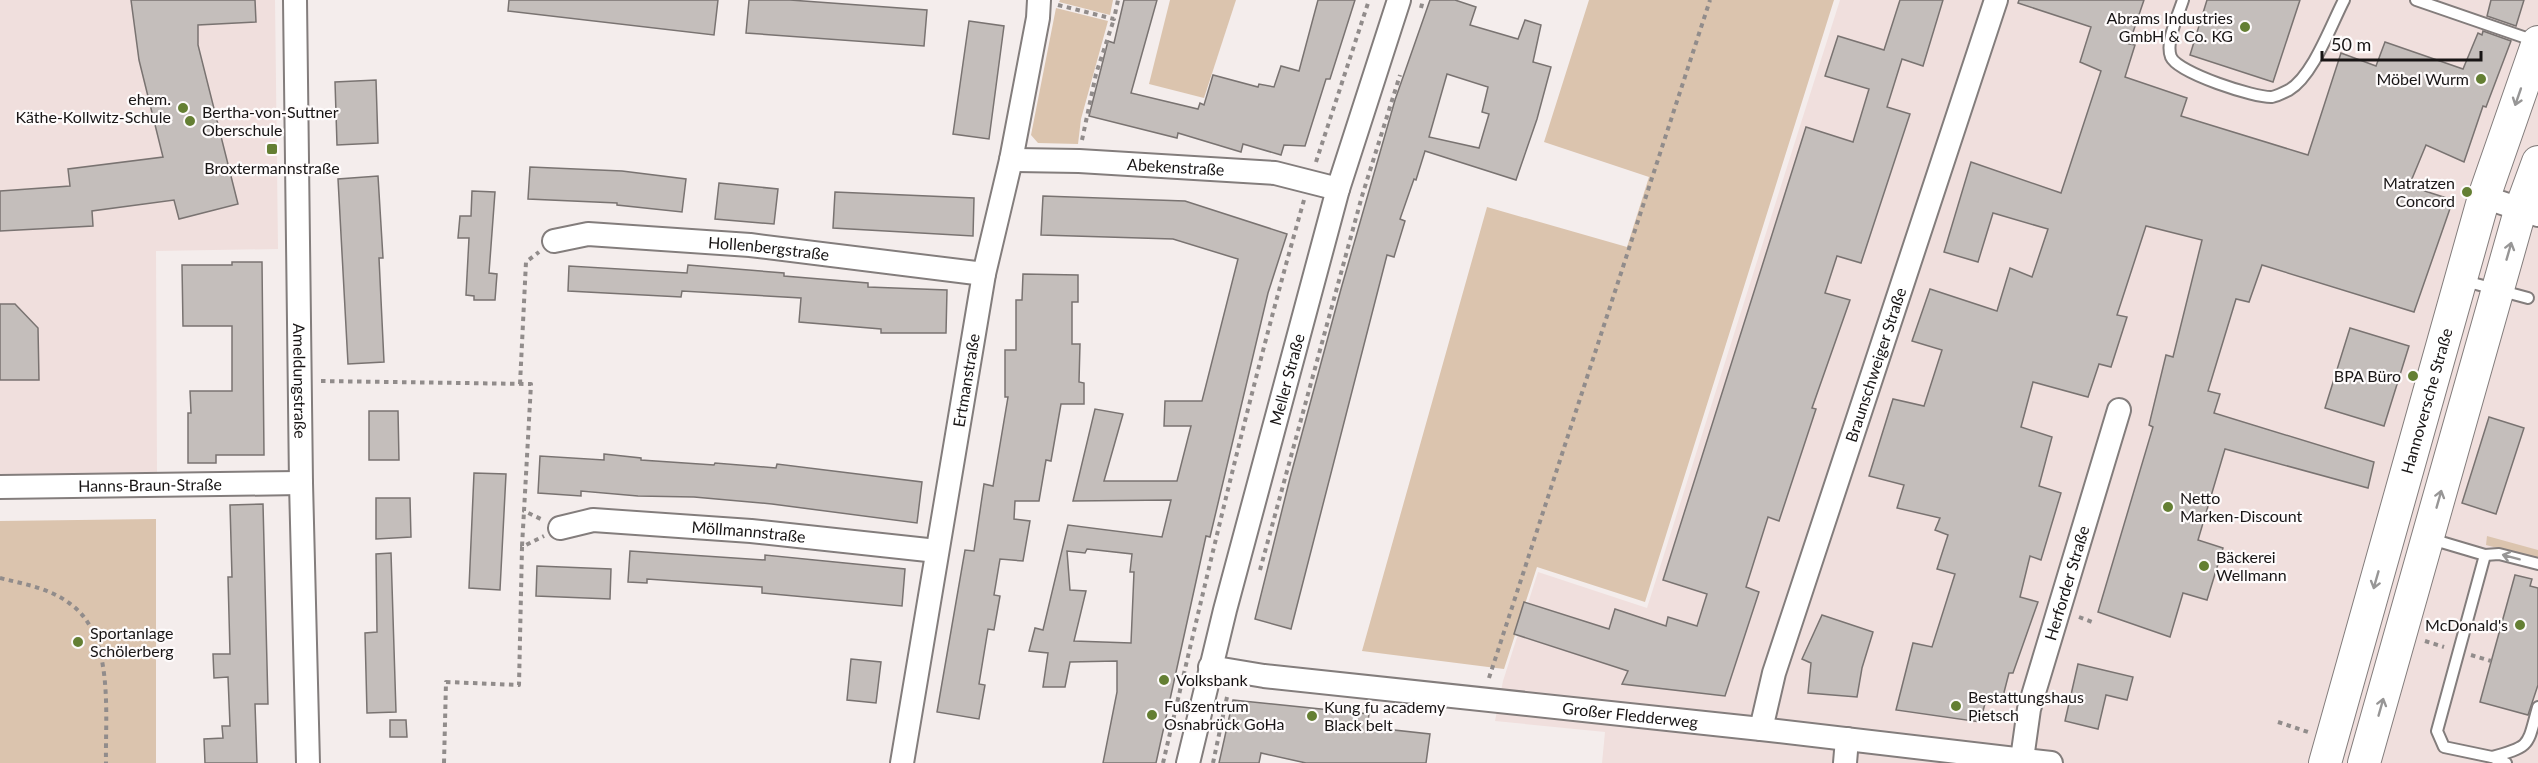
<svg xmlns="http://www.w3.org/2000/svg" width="2538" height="763" viewBox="0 0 2538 763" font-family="Lato,sans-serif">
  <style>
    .built { fill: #f0dfdd }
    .green { fill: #dbc4ae }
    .building { fill: #c4bebb; stroke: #797371; stroke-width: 1.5; fill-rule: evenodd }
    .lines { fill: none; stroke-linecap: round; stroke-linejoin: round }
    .lane-casing { stroke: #837d7c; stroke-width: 14 }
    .street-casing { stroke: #837d7c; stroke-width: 26 }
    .secondary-casing { stroke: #837d7c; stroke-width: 34 }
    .path { stroke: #918c8b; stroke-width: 4; stroke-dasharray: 4.5 4.5; stroke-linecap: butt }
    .lane { stroke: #fff; stroke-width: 10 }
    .street { stroke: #fff; stroke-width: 22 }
    .secondary { stroke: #fff; stroke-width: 32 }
    .oneway { stroke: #979696 }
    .poi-dot { fill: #647f33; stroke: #fefbfb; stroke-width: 2 }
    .labels { text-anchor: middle; stroke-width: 4.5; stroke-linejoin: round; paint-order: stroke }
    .poi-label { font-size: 16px; fill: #181515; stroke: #fefbfb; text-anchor: start }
    .street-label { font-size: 16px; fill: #181515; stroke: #fefbfb }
  </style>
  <rect width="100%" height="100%" fill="#f4edec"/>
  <g class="built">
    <polygon points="0,0 275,0 278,249 156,251 157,474 0,477"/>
    <polygon points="1840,0 2538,0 2538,763 1602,763 1605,732 1495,721 1503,681 1538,572 1647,608"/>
  </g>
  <g class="green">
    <polygon points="1060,0 1113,0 1110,15 1059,2"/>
    <polygon points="1170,0 1236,0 1204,98 1149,84"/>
    <polygon points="1589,0 1834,0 1645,602 1537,567 1504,669 1362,651 1487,207 1627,247 1649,177 1544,142"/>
    <polygon points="1056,8 1108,21 1081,119 1078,144 1038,143 1031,135"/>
    <polygon points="156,519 156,763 0,763 0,521"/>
    <polygon points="2487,536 2538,550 2538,559 2486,545"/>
  </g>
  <g class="building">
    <polygon points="131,0 255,0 256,22 198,25 198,45 238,204 179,219 174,200 92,211 93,226 0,231 0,191 70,186 68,169 163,157 139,60"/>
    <polygon points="509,0 718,0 714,35 508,11"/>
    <polygon points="749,0 790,0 927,10 924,46 746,33"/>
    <polygon points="1124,0 1157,0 1131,93 1198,109 1200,103 1204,105 1213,75 1258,87 1259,84 1274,87 1281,66 1299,71 1318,0 1355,0 1330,79 1326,79 1305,146 1284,145 1281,155 1243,144 1241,152 1178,133 1177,138 1089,116 1108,41 1114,43"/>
    <path d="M1430,0H1455L1476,7L1470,25L1518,39L1525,20L1541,25L1533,62L1551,67L1537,119L1516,180L1425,151L1416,180L1414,179L1400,219L1405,221L1394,257L1387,255L1291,629L1255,619L1290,478L1341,289L1395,100ZM1447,74L1488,87L1482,112L1489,114L1479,148L1429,137Z"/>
    <polygon points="1900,0 1943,0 1923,66 1902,59 1887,107 1910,114 1861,263 1837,256 1825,293 1850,300 1812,408 1816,409 1779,521 1768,517 1746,587 1759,592 1725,696 1622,684 1628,671 1514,634 1524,602 1609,629 1615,609 1666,626 1668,617 1697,626 1707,594 1663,580 1806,127 1853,142 1869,89 1825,76 1838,36 1884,50"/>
    <polygon points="2019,0 2144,0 2129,44 2135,45 2125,77 2187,98 2181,116 2308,155 2341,53 2376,66 2385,42 2463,69 2478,33 2482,35 2483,31 2511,41 2486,107 2483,106 2464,162 2426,145 2409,186 2453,200 2414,312 2262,265 2249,302 2236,299 2208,391 2220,394 2214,413 2374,462 2368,488 2225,449 2198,540 2223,548 2207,600 2183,593 2170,637 2098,612 2153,427 2149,425 2166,355 2173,357 2202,240 2146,226 2117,315 2127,317 2111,367 2099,364 2088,397 2033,382 2021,427 2052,437 2039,486 2061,493 2041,560 2030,556 2020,597 2038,602 2013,673 2009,673 2001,704 1986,700 1980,722 1896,710 1913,643 1932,647 1955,574 1937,569 1948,535 1935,530 1940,518 1897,508 1904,485 1869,476 1893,399 1924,406 1942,350 1912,341 1930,289 1997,311 2010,268 2032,277 2048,229 1993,213 1978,262 1944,252 1971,162 2061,193 2101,71 2080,62 2091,27 2018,3"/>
    <polygon points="2207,0 2300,0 2273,82 2190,55"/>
    <polygon points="2491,0 2524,0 2516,26 2487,16"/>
    <polygon points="969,21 1004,26 989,139 953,134"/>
    <polygon points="376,80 378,143 337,145 335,82"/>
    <polygon points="530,167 622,171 686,179 682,212 617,205 617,203 528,199"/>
    <polygon points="378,176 383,258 379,258 384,362 348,364 338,179"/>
    <polygon points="719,183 778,189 774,224 715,219"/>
    <polygon points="472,191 495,192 489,273 497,274 495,300 474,300 474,296 466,295 469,238 458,238 460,216 471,216"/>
    <polygon points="835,192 974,198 973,236 833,228"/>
    <path d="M1043,196L1185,201L1287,234L1268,293L1210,537L1206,536L1156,763H1103L1117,692V661L1070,662L1065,687H1043L1048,653L1029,651L1035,628L1043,630L1068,525L1162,537L1171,500L1073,501L1095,409L1123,414L1104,481H1177L1191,426H1164L1165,401H1202L1238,259L1173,239L1041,235ZM1087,549L1132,554L1130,572H1134L1131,643L1074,641L1086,591L1070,590L1067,551L1085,553Z"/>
    <polygon points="232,262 262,262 264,455 216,455 216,463 188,463 188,413 191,413 190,391 232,391 232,326 183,326 182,265 232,265"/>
    <polygon points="688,265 784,273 784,276 868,283 868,287 947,290 946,333 881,333 881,329 799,322 801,298 682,291 681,297 568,291 569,266 687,273"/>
    <polygon points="1023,274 1078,275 1078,302 1072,302 1072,344 1080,344 1079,382 1084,383 1084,404 1061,404 1051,461 1046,460 1039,501 1015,501 1014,519 1030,521 1023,561 1000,559 994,595 1000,596 994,630 988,629 979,684 985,685 979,719 937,712 965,550 974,551 984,484 993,486 1008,397 1005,397 1005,350 1016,350 1016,300 1022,300"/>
    <polygon points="0,304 15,304 38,328 39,380 0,380"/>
    <polygon points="2350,328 2409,346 2384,426 2325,408"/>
    <polygon points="369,411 398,411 399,460 369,460"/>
    <polygon points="2489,417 2524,428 2496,514 2462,503"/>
    <polygon points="604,454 641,458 641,460 714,465 715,463 776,468 777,464 922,482 917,523 772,504 694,497 638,496 581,491 581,496 538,493 540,456 604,460"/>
    <polygon points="474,473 506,474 500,590 469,588"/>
    <polygon points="376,498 410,498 411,537 376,539"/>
    <polygon points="263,504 268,704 255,704 257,763 205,763 204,739 223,738 222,726 230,726 228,677 214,678 213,654 230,654 228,577 232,577 230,505"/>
    <polygon points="630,551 765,560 765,555 905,569 902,606 762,593 762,587 647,579 647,583 628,582"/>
    <polygon points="391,553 396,712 367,713 365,633 377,632 376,554"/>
    <polygon points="537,566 611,569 610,599 536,596"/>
    <polygon points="2515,575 2532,579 2530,586 2538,588 2538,685 2528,715 2480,702"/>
    <polygon points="1822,615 1873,632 1862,668 1857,697 1808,693 1811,663 1802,659"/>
    <polygon points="851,659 881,662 876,703 847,700"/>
    <polygon points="2078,664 2133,677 2127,700 2106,695 2098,729 2065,721"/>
    <polygon points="1233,700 1369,714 1367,727 1430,734 1426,763 1306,763 1261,753 1259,763 1219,763"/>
    <polygon points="390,720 406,720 407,737 390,737"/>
  </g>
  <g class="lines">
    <defs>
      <g id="lane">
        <path d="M2183,0C2178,16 2165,42 2171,57C2178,73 2255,98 2272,97C2277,96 2285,92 2289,90C2313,76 2331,25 2344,0"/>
        <polyline points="2416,0 2535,41"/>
        <polyline points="2465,281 2528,298"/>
        <polyline points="2431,539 2485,555 2437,731 2444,747 2492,757 2506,763"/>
        <polyline points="2485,555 2499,554 2538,564"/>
        <path d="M2492,757C2532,746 2527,746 2538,707"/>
      </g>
      <g id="street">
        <path id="s1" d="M295,0L301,483L308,763"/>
        <path id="s2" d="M1011,160L1079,161L1275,173L1338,189"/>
        <polyline points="2484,197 2538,215"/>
        <path id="s3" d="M554,241L588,234L750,245L984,274"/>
        <path id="s4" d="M0,487L301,483"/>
        <path id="s5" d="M560,528L593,520L751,531L937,551"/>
        <path id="s6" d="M1210,667L1264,676L1761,729L2051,763"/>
        <path id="s7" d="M1761,729L1774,673L1996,0"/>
        <path id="s8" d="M2022,759L2029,709L2119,410"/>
        <path id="s9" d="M902,763L984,274L1011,160L1038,18L1039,0"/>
        <path id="s10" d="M1188,763L1225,610L1338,189L1399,0"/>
        <polyline points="1845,763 1847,739"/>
      </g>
      <g id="secondary">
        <path id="s11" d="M2325,763L2484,197L2538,42"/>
        <polyline points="2364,763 2520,211 2538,162"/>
      </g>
    </defs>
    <use href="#lane" class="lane-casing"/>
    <use href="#street" class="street-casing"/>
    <use href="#secondary" class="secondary-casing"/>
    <g class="path">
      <polyline points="1058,5 1114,19 1118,0"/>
      <polyline points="1421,8 1423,0"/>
      <polyline points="1082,140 1096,74 1114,19"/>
      <polyline points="1316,162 1369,0"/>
      <polyline points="321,381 531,384 524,511 543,520"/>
      <polyline points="520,384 526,262 539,252"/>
      <polyline points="522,546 524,511"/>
      <polyline points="1260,570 1362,196 1400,75"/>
      <path d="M0,578C24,584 49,588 69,603C115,634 105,715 106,763"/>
      <polyline points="2079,617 2092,622"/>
      <polyline points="2425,641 2444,647"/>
      <polyline points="2471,655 2491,661"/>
      <polyline points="1489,678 1710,0"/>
      <polyline points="2278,722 2308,732"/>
      <polyline points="444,763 446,682 519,685 522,547 544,536"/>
      <path d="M1163,763C1207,575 1251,386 1304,200"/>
      <polyline points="1213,763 1227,697"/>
    </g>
    <use href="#lane" class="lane"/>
    <use href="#street" class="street"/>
    <use href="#secondary" class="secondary"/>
  </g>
  <defs><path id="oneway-shaft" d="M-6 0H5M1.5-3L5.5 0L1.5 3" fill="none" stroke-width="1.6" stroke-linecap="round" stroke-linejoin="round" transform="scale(1.5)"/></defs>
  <g class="oneway">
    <use href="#oneway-shaft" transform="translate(2518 97) rotate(109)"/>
    <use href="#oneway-shaft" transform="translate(2509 251) rotate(-74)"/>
    <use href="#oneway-shaft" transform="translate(2439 499) rotate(-74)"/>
    <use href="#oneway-shaft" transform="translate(2511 557) rotate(-165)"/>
    <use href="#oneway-shaft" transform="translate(2376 580) rotate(106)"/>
    <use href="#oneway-shaft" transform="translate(2381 707) rotate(-74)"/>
  </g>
  <g class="poi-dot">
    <circle cx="2245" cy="27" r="6"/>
    <circle cx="2481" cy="79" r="6"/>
    <circle cx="183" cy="108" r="6"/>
    <circle cx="190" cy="121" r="6"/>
    <rect x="266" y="143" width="12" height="12" rx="3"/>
    <circle cx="2467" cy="192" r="6"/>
    <circle cx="2413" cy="376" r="6"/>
    <circle cx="2168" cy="507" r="6"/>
    <circle cx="2204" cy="566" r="6"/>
    <circle cx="2520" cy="625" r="6"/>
    <circle cx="78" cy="642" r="6"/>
    <circle cx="1164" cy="680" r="6"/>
    <circle cx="1956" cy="706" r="6"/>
    <circle cx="1152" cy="715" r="6"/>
    <circle cx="1312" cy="716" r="6"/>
  </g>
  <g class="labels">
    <g class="poi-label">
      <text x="2233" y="24" text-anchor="end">Abrams Industries<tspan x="2233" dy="18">GmbH &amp; Co. KG</tspan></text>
      <text x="2469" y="85" text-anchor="end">Möbel Wurm</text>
      <text x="171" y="105" text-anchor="end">ehem.<tspan x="171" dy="18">Käthe-Kollwitz-Schule</tspan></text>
      <text x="202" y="118">Bertha-von-Suttner<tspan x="202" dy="18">Oberschule</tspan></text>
      <text x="272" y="174" text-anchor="middle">Broxtermannstraße</text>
      <text x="2455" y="189" text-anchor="end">Matratzen<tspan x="2455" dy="18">Concord</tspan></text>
      <text x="2401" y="382" text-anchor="end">BPA Büro</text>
      <text x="2180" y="504">Netto<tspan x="2180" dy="18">Marken-Discount</tspan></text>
      <text x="2216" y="563">Bäckerei<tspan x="2216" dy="18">Wellmann</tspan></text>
      <text x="2508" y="631" text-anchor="end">McDonald's</text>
      <text x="90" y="639">Sportanlage<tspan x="90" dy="18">Schölerberg</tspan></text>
      <text x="1176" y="686">Volksbank</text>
      <text x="1968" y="703">Bestattungshaus<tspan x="1968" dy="18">Pietsch</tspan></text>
      <text x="1164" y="712">Fußzentrum<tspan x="1164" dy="18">Osnabrück GoHa</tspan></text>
      <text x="1324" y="713">Kung fu academy<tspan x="1324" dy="18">Black belt</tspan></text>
    </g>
    <g class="street-label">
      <text dy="6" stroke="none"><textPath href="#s2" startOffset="165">Abekenstraße</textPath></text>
      <text dy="6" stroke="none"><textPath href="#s3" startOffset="216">Hollenbergstraße</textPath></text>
      <text dy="6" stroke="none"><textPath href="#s7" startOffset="382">Braunschweiger Straße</textPath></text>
      <text dy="6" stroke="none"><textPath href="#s10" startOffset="396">Meller Straße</textPath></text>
      <text dy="6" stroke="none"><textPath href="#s9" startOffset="388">Ertmanstraße</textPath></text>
      <text dy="6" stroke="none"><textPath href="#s1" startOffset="381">Ameldungstraße</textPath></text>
      <text dy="6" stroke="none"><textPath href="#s11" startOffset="376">Hannoversche Straße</textPath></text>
      <text dy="6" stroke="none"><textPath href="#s4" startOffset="150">Hanns-Braun-Straße</textPath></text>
      <text dy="6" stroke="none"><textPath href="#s5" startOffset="190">Möllmannstraße</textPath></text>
      <text dy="6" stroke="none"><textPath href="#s8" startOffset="182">Herforder Straße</textPath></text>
      <text dy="6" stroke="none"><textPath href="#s6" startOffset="423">Großer Fledderweg</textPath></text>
    </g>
  </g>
  <path d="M2322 51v9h159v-9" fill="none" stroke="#181515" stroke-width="3"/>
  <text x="2331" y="51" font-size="18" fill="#181515" stroke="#fefbfb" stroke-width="4.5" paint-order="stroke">50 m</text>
</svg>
